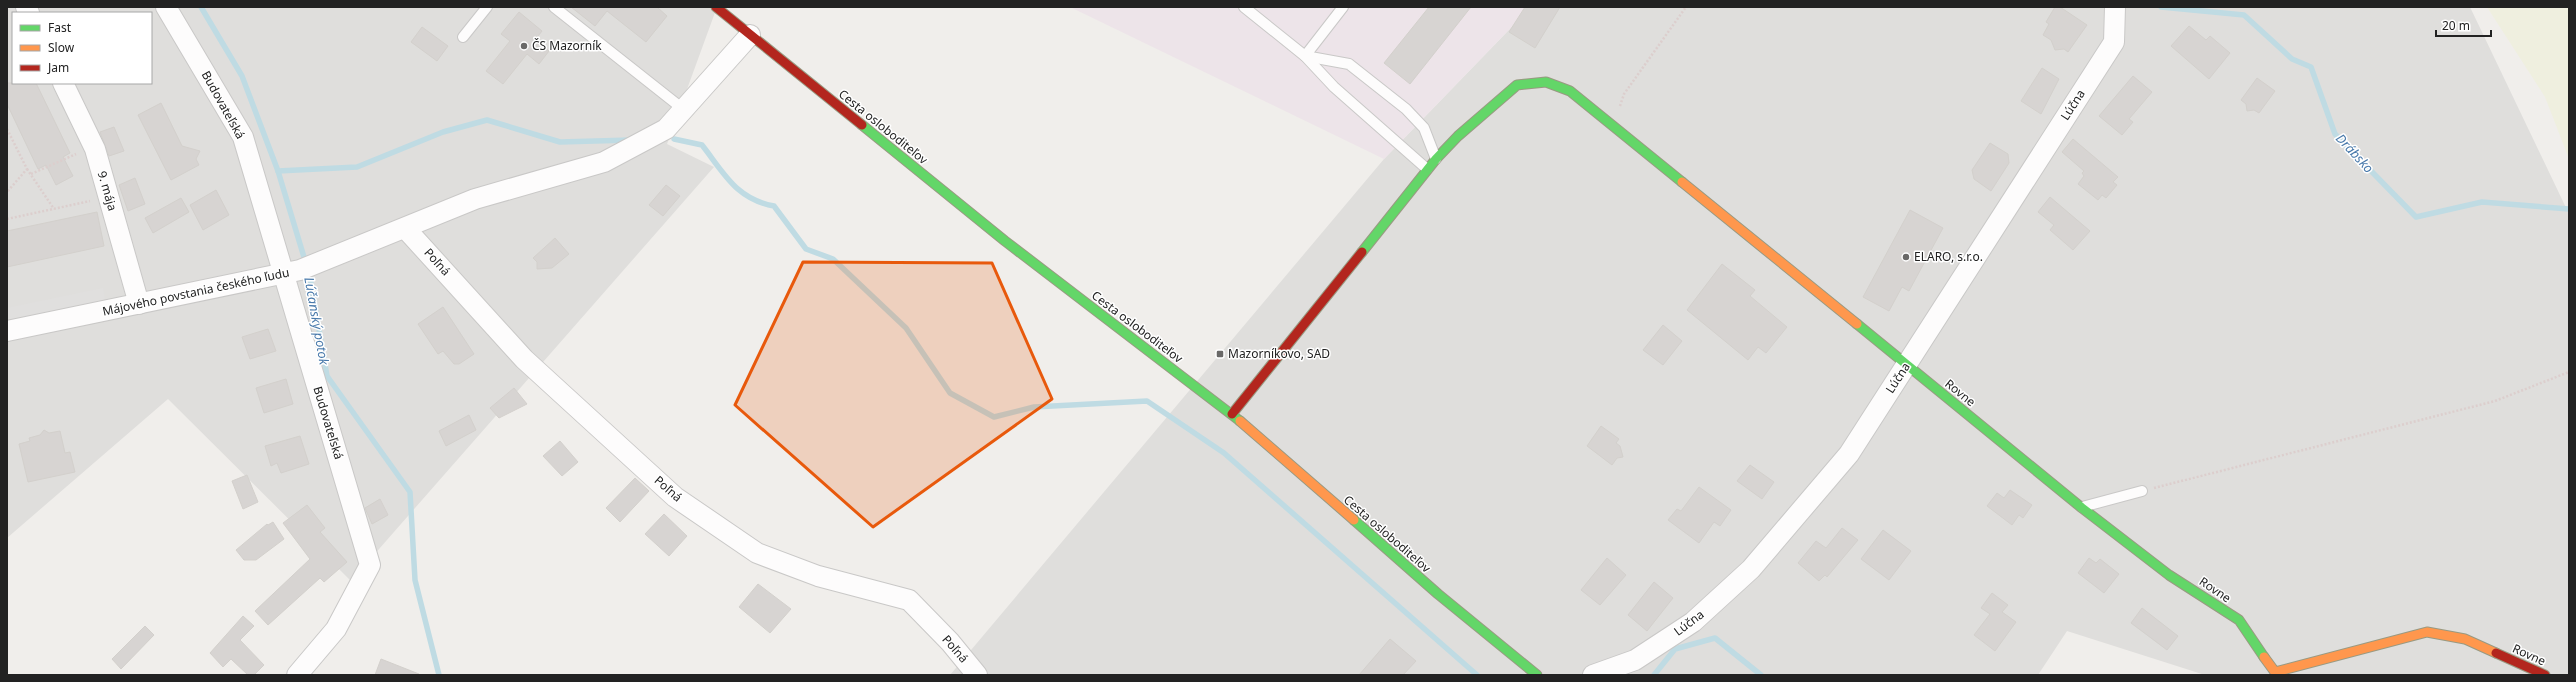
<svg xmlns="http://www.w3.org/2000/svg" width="2576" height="682" viewBox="0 0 2576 682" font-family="'Noto Sans',sans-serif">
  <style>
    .residential { fill: #dfdedc; fill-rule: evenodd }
    .industrial { fill: #ede4e9 }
    .farmland { fill: #efefdf }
    .parking { fill: #e0dfde }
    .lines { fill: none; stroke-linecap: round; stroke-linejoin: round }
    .stream { stroke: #bfdbe3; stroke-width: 5.5 }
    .building { fill: #d7d4d2; stroke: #d3d0cc }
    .lane-casing { stroke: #c9c8c7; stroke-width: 12 }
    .street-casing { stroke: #c9c8c7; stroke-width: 22 }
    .fast-casing { stroke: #999a82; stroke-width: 11 }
    .slow-casing { stroke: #999a82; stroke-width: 11 }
    .jam-casing { stroke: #999a82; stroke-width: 11 }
    .path { stroke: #dccecd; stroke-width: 2.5; stroke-dasharray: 2 2; stroke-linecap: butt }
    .lane { stroke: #fdfcfc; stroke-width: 10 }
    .street { stroke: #fdfcfc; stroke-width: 20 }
    .fast { stroke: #63d668; stroke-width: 9 }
    .slow { stroke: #ff974d; stroke-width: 9 }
    .jam { stroke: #b3261e; stroke-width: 9 }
    .marked { fill: #e8590c; fill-opacity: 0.2; stroke: #e8590c; stroke-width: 3; stroke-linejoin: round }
    .poi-dot { fill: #6a6968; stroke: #fff; stroke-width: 1.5 }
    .labels { text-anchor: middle; stroke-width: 3; stroke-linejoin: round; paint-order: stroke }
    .poi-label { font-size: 12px; fill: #222; stroke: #fff; text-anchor: start }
    .street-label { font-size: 12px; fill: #222; stroke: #fff }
    .water-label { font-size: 13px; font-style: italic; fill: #4a7aab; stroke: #fff }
  </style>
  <rect width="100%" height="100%" fill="#f0eeeb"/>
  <g class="residential">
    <path d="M7,7H717L667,144L714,167L351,581L168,399L7,538ZM13,13H151V83H13Z"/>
    <polygon points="1531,7 2470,7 2569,214 2569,675 2205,675 2067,631 2038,675 950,675 1384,159"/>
  </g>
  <polygon class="industrial" points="1070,7 1531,7 1384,159"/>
  <polygon class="farmland" points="2487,7 2569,7 2569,159 2545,97"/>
  <polygon class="parking" points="103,288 105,300 7,321 7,308"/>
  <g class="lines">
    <g class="stream">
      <polyline points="201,7 242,76 278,171 310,277 327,376 410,492 415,580 439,675"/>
      <polyline points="2161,7 2244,15 2292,59 2311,67 2335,134 2416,217 2482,202 2569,209"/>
      <path d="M674,139L702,145C724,173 736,199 774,206L806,249L833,259L906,328L950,393L994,417L1034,407L1147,401L1224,453L1477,675"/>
      <polyline points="278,171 357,167 443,132 487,120 560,142 631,140"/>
      <polyline points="1654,675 1675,649 1715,638 1761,675"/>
    </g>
  </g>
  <g class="building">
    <polygon points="571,7 657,7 667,16 646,42 607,11 595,26"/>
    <polygon points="1429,7 1471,7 1410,84 1384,63"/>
    <polygon points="1525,7 1560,7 1535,48 1509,32"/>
    <polygon points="2055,7 2060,7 2087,25 2068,52 2064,49 2055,50 2051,40 2043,35 2049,24 2046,22"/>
    <polygon points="519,12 542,31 535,40 549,51 539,64 527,54 503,84 486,71 510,41 501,34"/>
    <polygon points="2189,26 2206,40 2210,36 2230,53 2209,79 2171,46"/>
    <polygon points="422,27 448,46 437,61 411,42"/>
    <polygon points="2042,68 2059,79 2041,114 2021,101"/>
    <polygon points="2133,76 2152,92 2129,119 2133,122 2122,135 2099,116"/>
    <polygon points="2257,78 2275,91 2259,113 2254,110 2247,111 2246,104 2241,100"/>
    <polygon points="7,83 36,83 70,153 63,157 73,176 56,185 46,165 38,169 7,104"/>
    <polygon points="161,103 182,146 200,151 196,159 199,165 171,180 138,115"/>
    <polygon points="114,127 124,151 109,156 100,132"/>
    <polygon points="2073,139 2118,177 2113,182 2117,185 2106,198 2102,195 2098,200 2078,184 2084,176 2082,173 2084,171 2062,152"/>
    <polygon points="1990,143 2008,154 2009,163 1991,191 1974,179 1972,170"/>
    <polygon points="135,178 145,204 128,211 119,185"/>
    <polygon points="666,185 680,196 663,216 649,205"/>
    <polygon points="216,190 229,215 203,230 190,205"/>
    <polygon points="2050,197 2090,231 2073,250 2050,230 2054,225 2038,212"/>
    <polygon points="181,198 189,212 153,233 145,218"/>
    <polygon points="1910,210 1943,228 1909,291 1902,287 1889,311 1863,297"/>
    <polygon points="97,212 104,246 7,267 7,231"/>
    <polygon points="555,238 569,254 552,268 537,269 537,262 533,258"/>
    <polygon points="1722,264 1755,290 1750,296 1787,327 1766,353 1758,347 1748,360 1687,310"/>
    <polygon points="443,307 474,354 459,364 454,364 443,351 438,354 418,324"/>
    <polygon points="1663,325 1682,341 1663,365 1643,350"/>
    <polygon points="268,329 276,351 250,359 242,337"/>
    <polygon points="286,379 293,404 264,413 256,388"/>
    <polygon points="514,388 527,404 499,418 490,408"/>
    <polygon points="469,415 476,430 446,446 439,431"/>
    <polygon points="1601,426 1619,439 1616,443 1620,446 1623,457 1617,458 1612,465 1587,446"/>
    <polygon points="44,430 49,433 60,431 65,453 70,452 75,472 28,482 19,444 30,441 29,438 40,435"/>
    <polygon points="300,436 309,464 281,473 277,463 271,466 265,446"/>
    <polygon points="560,441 578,462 562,476 543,456"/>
    <polygon points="1750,465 1774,482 1762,499 1737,481"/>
    <polygon points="247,475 258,502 243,509 232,481"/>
    <polygon points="635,478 649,491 620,522 606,508"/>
    <polygon points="1699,487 1731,510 1720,526 1714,522 1699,543 1668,520 1677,509 1681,511"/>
    <polygon points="2010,490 2032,505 2023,518 2019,515 2012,525 1987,506 1997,493 2004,498"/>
    <polygon points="380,499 388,515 372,524 365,508"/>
    <polygon points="307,505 325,528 320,532 347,562 324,582 320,578 268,625 255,611 310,559 283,523"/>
    <polygon points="664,514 687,536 669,556 645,534"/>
    <polygon points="273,522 284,539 256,560 244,560 236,550 267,524 268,525"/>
    <polygon points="1842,528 1858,540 1827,577 1825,575 1819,581 1798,563 1816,541 1826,548"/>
    <polygon points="1883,530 1911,551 1889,580 1861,559"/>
    <polygon points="1607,558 1626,575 1600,605 1581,590"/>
    <polygon points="2089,558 2096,563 2100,559 2119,574 2104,593 2078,573"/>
    <polygon points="1654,582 1673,598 1647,631 1628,615"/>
    <polygon points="758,584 791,609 770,633 739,607"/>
    <polygon points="1992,593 2008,605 2002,612 2016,622 1995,651 1974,635 1990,614 1981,608"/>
    <polygon points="2142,608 2178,636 2167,650 2131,623"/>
    <polygon points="243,616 254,626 240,640 264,665 254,675 248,675 231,659 223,667 210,653"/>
    <polygon points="145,626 154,635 121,669 112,659"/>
    <polygon points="1390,639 1416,661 1403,675 1359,675"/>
    <polygon points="381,659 419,674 419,675 375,675"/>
  </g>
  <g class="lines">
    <defs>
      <g id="lane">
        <polyline points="554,7 683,109"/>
        <polyline points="1244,7 1305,56 1334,87 1427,169"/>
        <polyline points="1343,7 1305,56 1349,64 1406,109 1424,128 1436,159"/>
        <polyline points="463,37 487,7"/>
        <polyline points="2082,507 2142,491"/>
      </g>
      <g id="street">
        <polyline points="26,7 29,13"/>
        <polyline points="166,7 243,137 370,565 336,629 297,675"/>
        <polyline points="63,83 95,149 139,304"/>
        <polyline points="405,228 524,359 675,497 757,553 818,576 909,600 950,642 977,675"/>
        <polyline points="7,331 300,270 475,199 604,162 666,129 750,35"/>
        <polyline points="1593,675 1635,660 1693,622 1751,569 1849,454 2114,42 2115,7"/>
      </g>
      <g id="fast">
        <polyline points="862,125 1005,241 1240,421"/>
        <polyline points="1362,252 1436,159 1458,136 1517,85 1546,82 1570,91 1682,182"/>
        <polyline points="1857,324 2082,508 2169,575 2239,620 2264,657"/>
        <polyline points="1354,520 1438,594 1537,675"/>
      </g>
      <g id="slow">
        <polyline points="1682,182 1857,324"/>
        <polyline points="1240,421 1354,520"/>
        <polyline points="2264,657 2275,672 2427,632 2465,639 2496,653"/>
      </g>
      <g id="jam">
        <polyline points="716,7 862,125"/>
        <polyline points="1232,414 1362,252"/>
        <polyline points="2496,653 2545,675"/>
      </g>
    </defs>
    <use href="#lane" class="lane-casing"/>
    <use href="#street" class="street-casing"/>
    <use href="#fast" class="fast-casing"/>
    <use href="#slow" class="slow-casing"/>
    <use href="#jam" class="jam-casing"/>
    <g class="path">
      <polyline points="1620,106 1624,94 1686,7"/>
      <polyline points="7,129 27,169 7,192"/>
      <polyline points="27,169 54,209"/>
      <polyline points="31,174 76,154"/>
      <polyline points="7,219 90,201"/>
      <polyline points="2154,488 2495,401 2569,372"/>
    </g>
    <use href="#lane" class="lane"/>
    <use href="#street" class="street"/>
    <use href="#fast" class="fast"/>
    <use href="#slow" class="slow"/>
    <use href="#jam" class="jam"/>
  </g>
  <path class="marked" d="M803,262L992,263L1052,399L873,527L735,405Z"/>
  <g class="poi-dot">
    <circle cx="524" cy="46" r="4"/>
    <circle cx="1906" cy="257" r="4"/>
    <rect x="1216" y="350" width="8" height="8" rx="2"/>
  </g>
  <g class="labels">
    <g class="poi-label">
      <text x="532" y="50">ČS Mazorník</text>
      <text x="1914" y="261">ELARO, s.r.o.</text>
      <text x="1228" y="358">Mazorníkovo, SAD</text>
    </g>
    <g class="street-label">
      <text transform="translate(223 105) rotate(61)" y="4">Budovateľská</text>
      <text transform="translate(2073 105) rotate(-57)" y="4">Lúčna</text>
      <text transform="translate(883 127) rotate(39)" y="4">Cesta osloboditeľov</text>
      <text transform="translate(107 191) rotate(74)" y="4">9. mája</text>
      <text transform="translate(437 262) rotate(48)" y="4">Poľná</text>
      <text transform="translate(196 292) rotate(-12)" y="4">Májového povstania českého ľudu</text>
      <text transform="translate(1137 327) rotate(37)" y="4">Cesta osloboditeľov</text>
      <text transform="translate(1898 378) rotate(-57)" y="4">Lúčna</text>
      <text transform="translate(1960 393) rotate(39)" y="4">Rovne</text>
      <text transform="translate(328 423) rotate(73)" y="4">Budovateľská</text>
      <text transform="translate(668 489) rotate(41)" y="4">Poľná</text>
      <text transform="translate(1387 534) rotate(41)" y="4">Cesta osloboditeľov</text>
      <text transform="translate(2215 590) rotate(34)" y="4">Rovne</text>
      <text transform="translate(1689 623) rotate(-37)" y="4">Lúčna</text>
      <text transform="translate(955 649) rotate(49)" y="4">Poľná</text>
      <text transform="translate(2529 655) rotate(24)" y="4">Rovne</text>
    </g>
    <g class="water-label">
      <text transform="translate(2355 153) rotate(47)" y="5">Drábsko</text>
      <text transform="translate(317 321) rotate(80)" y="5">Lúčanský potok</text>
    </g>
  </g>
  <rect width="2576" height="682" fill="none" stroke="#222222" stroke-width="16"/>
  <rect x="12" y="12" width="140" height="72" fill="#ffffff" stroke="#a7a7a7"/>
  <rect x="20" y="25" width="20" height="6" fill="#63d668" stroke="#a7a7a7"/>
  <text x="48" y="32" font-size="12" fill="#222222">Fast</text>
  <rect x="20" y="45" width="20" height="6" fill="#ff974d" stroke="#a7a7a7"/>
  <text x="48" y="52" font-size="12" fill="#222222">Slow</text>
  <rect x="20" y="65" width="20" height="6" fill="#b3261e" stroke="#a7a7a7"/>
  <text x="48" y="72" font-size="12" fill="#222222">Jam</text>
  <path d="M2436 30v6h55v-6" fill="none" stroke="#222222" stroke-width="2"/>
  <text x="2442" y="30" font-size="12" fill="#222222" stroke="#ffffff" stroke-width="3" paint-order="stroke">20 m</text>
</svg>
